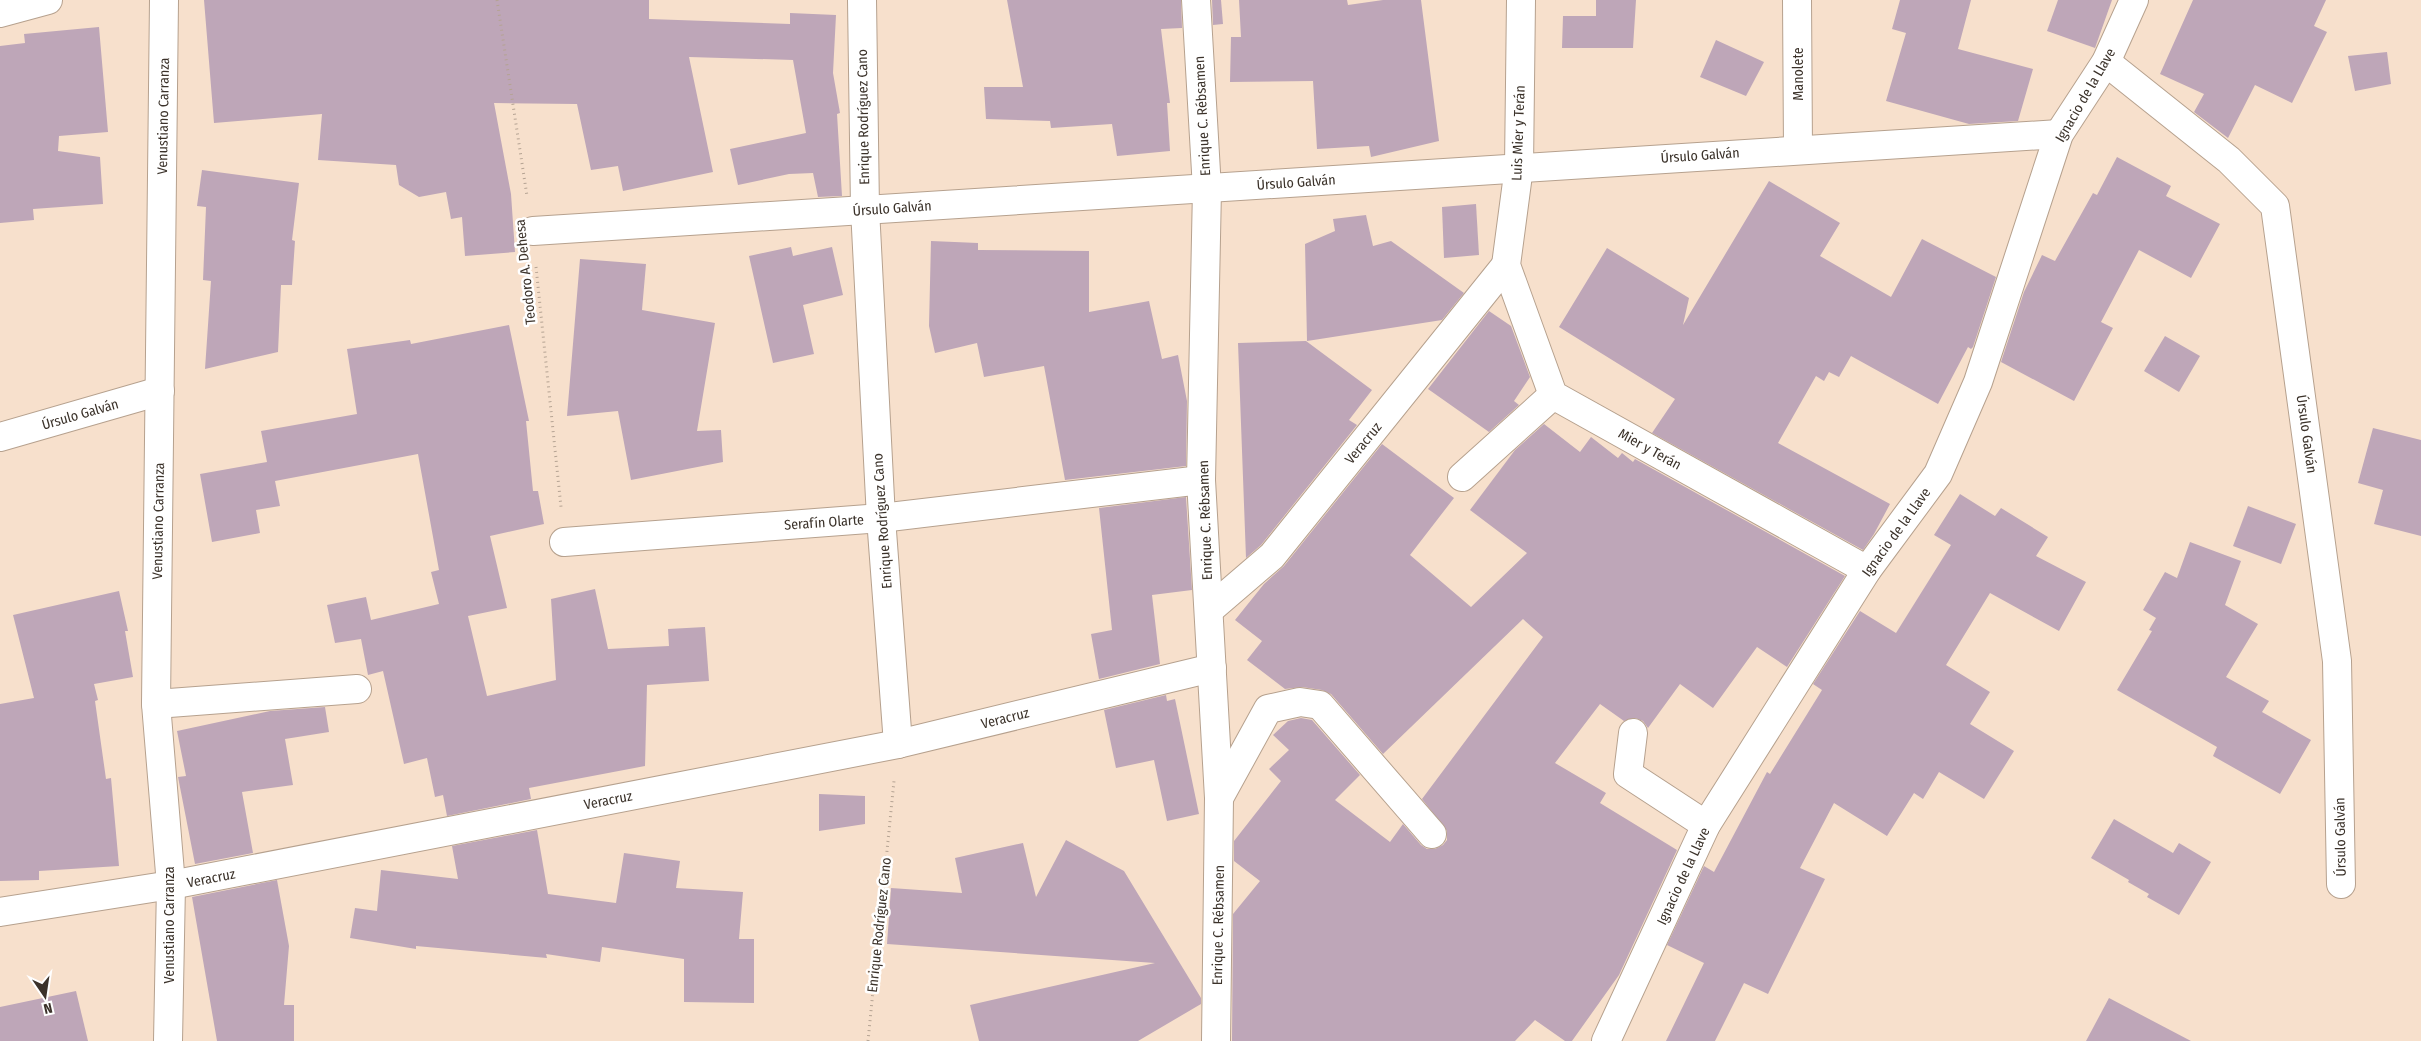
<svg xmlns="http://www.w3.org/2000/svg" width="2421" height="1041" viewBox="0 0 2421 1041" font-family="'Fira Sans Condensed',sans-serif">
  <style>
    .building { fill: #bea6b8 }
    .lines { fill: none; stroke-linecap: round; stroke-linejoin: round }
    .minor-casing { stroke: #b6a18e; stroke-width: 30 }
    .path { stroke: #b5a393; stroke-width: 3; stroke-dasharray: 1 4; stroke-linecap: butt }
    .minor { stroke: #fff; stroke-width: 28 }
    .labels { text-anchor: middle; stroke-width: 5; stroke-linejoin: round; paint-order: stroke }
    .street-label { font-size: 14px; fill: #3b322a; stroke: #fff }
  </style>
  <rect width="100%" height="100%" fill="#f7e0cc"/>
  <g class="building">
    <polygon points="204,0 649,0 649,19 790,24 790,13 836,15 833,73 840,113 837,114 842,196 818,197 813,173 789,174 738,185 730,149 806,133 793,60 689,57 713,172 623,191 618,166 591,170 577,104 494,103 511,194 515,252 465,256 462,217 451,219 446,192 419,197 399,185 396,165 318,160 322,114 214,123"/>
    <polygon points="1007,0 1181,0 1182,28 1161,29 1170,103 1167,103 1170,151 1117,156 1112,124 1051,128 1050,121 986,119 984,87 1023,87"/>
    <polygon points="1212,0 1221,0 1223,24 1213,25"/>
    <polygon points="1239,0 1347,0 1348,5 1383,0 1421,0 1439,141 1371,157 1369,146 1317,149 1313,81 1230,82 1231,37 1241,37"/>
    <polygon points="1596,0 1636,0 1633,48 1562,48 1563,16 1596,16"/>
    <polygon points="1900,0 1971,0 1958,49 2033,69 2018,121 1969,124 1886,101 1906,33 1892,29"/>
    <polygon points="2058,0 2112,0 2095,48 2047,31"/>
    <polygon points="2193,0 2326,0 2314,26 2327,32 2292,103 2255,85 2228,138 2194,112 2204,94 2160,74"/>
    <polygon points="99,27 108,132 59,136 58,151 100,157 103,204 33,209 34,220 0,223 0,46 25,43 24,34"/>
    <polygon points="1716,40 1764,62 1746,96 1700,77"/>
    <polygon points="2387,52 2391,84 2355,91 2348,56"/>
    <polygon points="2117,157 2171,186 2166,196 2220,224 2191,278 2139,250 2101,322 2113,328 2074,401 2001,362 2024,292 2042,255 2055,261 2093,193 2097,195"/>
    <polygon points="202,170 299,183 292,240 295,241 292,285 281,285 278,352 205,369 211,281 203,280 206,207 197,206"/>
    <polygon points="1769,181 1840,223 1820,256 1891,297 1922,239 1996,277 1973,347 1971,349 1968,347 1938,404 1851,356 1839,377 1829,372 1824,381 1816,376 1778,443 1890,504 1874,534 1863,550 1652,433 1675,399 1559,327 1607,248 1689,298 1683,325"/>
    <polygon points="1476,204 1479,255 1444,258 1442,207"/>
    <polygon points="1366,215 1373,246 1391,241 1464,293 1442,320 1307,341 1305,244 1335,231 1333,219"/>
    <polygon points="931,241 978,243 978,250 1089,251 1089,312 1149,301 1162,359 1178,355 1187,401 1186,466 1065,480 1044,366 984,377 977,343 935,353 929,326"/>
    <polygon points="791,247 793,256 832,247 843,295 803,305 814,354 773,363 749,256"/>
    <polygon points="580,259 646,264 642,310 715,323 697,431 721,430 723,462 631,480 618,411 567,416"/>
    <polygon points="1489,311 1511,326 1530,377 1514,401 1519,405 1489,432 1428,389"/>
    <polygon points="509,325 529,421 526,421 533,491 538,491 544,524 490,536 507,608 468,616 487,696 556,680 551,599 595,589 608,649 669,646 668,629 705,627 709,681 647,685 645,766 529,788 531,799 447,816 443,795 435,797 427,758 404,764 383,671 368,675 361,639 335,643 327,605 366,597 371,620 439,604 431,572 439,570 418,454 275,481 280,506 256,510 260,533 212,542 200,474 267,462 261,431 357,414 347,349 410,340 411,344"/>
    <polygon points="2165,336 2200,356 2179,392 2144,371"/>
    <polygon points="1306,341 1372,390 1349,420 1357,425 1261,545 1246,558 1238,343"/>
    <polygon points="1544,424 1580,452 1591,437 1618,458 1622,453 1633,462 1635,459 1845,576 1787,667 1757,647 1713,708 1680,684 1648,728 1643,721 1635,718 1624,721 1600,704 1555,763 1606,793 1600,803 1677,850 1619,975 1572,1041 1565,1041 1535,1020 1515,1041 1232,1041 1233,914 1260,881 1234,861 1234,841 1281,781 1269,769 1289,750 1273,735 1288,721 1301,718 1312,720 1360,775 1335,800 1390,842 1403,824 1421,845 1427,849 1435,849 1443,845 1447,840 1447,831 1422,799 1543,637 1523,619 1383,754 1331,694 1322,690 1302,687 1285,689 1247,660 1262,641 1235,620 1264,584 1284,566 1382,444 1454,498 1410,555 1471,607 1527,553 1470,510 1515,450"/>
    <polygon points="2373,428 2421,440 2421,536 2374,524 2383,490 2358,483"/>
    <polygon points="1960,494 1995,516 2001,508 2048,537 2036,556 2086,582 2059,631 1990,593 1946,665 1990,692 1970,724 2014,751 1984,799 1939,772 1923,799 1914,793 1887,836 1834,803 1800,868 1825,879 1768,994 1744,983 1715,1041 1666,1041 1704,963 1667,945 1704,866 1714,872 1767,772 1770,774 1822,690 1813,684 1860,611 1896,633 1951,545 1934,535"/>
    <polygon points="1186,497 1192,590 1152,595 1160,664 1099,679 1091,634 1112,630 1099,508"/>
    <polygon points="2248,506 2296,524 2281,564 2233,546"/>
    <polygon points="2190,542 2241,561 2225,605 2258,624 2226,677 2269,701 2262,712 2311,740 2280,794 2213,756 2217,747 2117,690 2152,631 2149,630 2156,618 2143,610 2165,572 2177,578"/>
    <polygon points="119,591 128,631 125,631 133,677 94,684 98,700 95,701 106,779 111,778 119,866 39,871 39,880 0,881 0,704 34,698 13,615"/>
    <polygon points="1166,695 1167,701 1175,699 1199,814 1167,821 1154,760 1116,768 1104,710"/>
    <polygon points="325,707 329,732 285,739 293,785 242,792 253,853 195,864 178,777 186,776 177,731 270,711"/>
    <polygon points="819,794 865,796 865,824 819,831"/>
    <polygon points="2114,819 2173,853 2179,843 2211,862 2179,915 2147,897 2149,894 2128,882 2129,880 2091,858"/>
    <polygon points="537,830 548,894 616,903 624,853 680,861 676,888 743,892 739,939 754,939 754,1003 684,1002 684,959 602,947 600,962 546,954 547,958 416,946 416,949 350,938 355,908 377,911 381,870 458,879 452,846"/>
    <polygon points="1066,840 1124,871 1201,998 1201,1004 1138,1041 979,1041 970,1005 1155,963 887,944 891,888 962,893 955,858 1023,843 1036,897"/>
    <polygon points="277,880 289,946 284,1005 294,1005 294,1041 217,1041 192,897"/>
    <polygon points="76,991 88,1041 0,1041 0,1007"/>
    <polygon points="2109,998 2191,1041 2086,1041"/>
  </g>
  <g class="lines">
    <defs>
      <g id="minor">
        <polyline points="164,0 156,704 171,885 168,1041"/>
        <polyline points="862,0 865,209 881,518 898,744"/>
        <polyline points="1196,0 1207,189 1201,480 1219,798 1216,1041"/>
        <polyline points="1521,0 1519,167 1506,265 1553,395 1867,570"/>
        <polyline points="1797,0 1798,149"/>
        <polyline points="0,13 48,0"/>
        <polyline points="2106,62 2229,160 2275,206 2337,661 2341,884"/>
        <polyline points="533,231 2059,134"/>
        <polyline points="0,437 160,391"/>
        <polyline points="1462,477 1553,395"/>
        <polyline points="564,542 881,518 1201,480"/>
        <polyline points="1209,610 1272,556 1506,265"/>
        <polyline points="156,704 357,689"/>
        <polyline points="1633,733 1628,774 1706,825"/>
        <polyline points="1219,798 1268,709 1300,702 1320,705 1432,834"/>
        <polyline points="0,912 171,885 898,744 1212,668"/>
        <polyline points="1606,1041 1706,825 1867,570 1938,474 1978,382 2059,134 2106,62 2134,0"/>
      </g>
    </defs>
    <use href="#minor" class="minor-casing"/>
    <g class="path">
      <polyline points="497,0 527,196"/>
      <polyline points="536,267 561,507"/>
      <polyline points="868,1041 894,781"/>
    </g>
    <use href="#minor" class="minor"/>
  </g>
  <g class="labels">
    <g class="street-label">
      <text transform="translate(1798 74) rotate(-90)" y="5">Manolete</text>
      <text transform="translate(2085 95) rotate(-60)" y="5">Ignacio de la Llave</text>
      <text transform="translate(163 116) rotate(-89)" y="5">Venustiano Carranza</text>
      <text transform="translate(1202 116) rotate(-93)" y="5">Enrique C. Rébsamen</text>
      <text transform="translate(863 117) rotate(-91)" y="5">Enrique Rodríguez Cano</text>
      <text transform="translate(1518 133) rotate(-88)" y="5">Luis Mier y Terán</text>
      <text transform="translate(1700 155) rotate(-4)" y="5">Úrsulo Galván</text>
      <text transform="translate(1296 182) rotate(-4)" y="5">Úrsulo Galván</text>
      <text transform="translate(892 208) rotate(-4)" y="5">Úrsulo Galván</text>
      <text transform="translate(525 272) rotate(-96)" y="5">Teodoro A. Dehesa</text>
      <text transform="translate(80 414) rotate(-16)" y="5">Úrsulo Galván</text>
      <text transform="translate(2307 434) rotate(82)" y="5">Úrsulo Galván</text>
      <text transform="translate(1363 443) rotate(-51)" y="5">Veracruz</text>
      <text transform="translate(1650 449) rotate(29)" y="5">Mier y Terán</text>
      <text transform="translate(1205 520) rotate(-92)" y="5">Enrique C. Rébsamen</text>
      <text transform="translate(158 521) rotate(-89)" y="5">Venustiano Carranza</text>
      <text transform="translate(882 521) rotate(-94)" y="5">Enrique Rodríguez Cano</text>
      <text transform="translate(824 522) rotate(-4)" y="5">Serafín Olarte</text>
      <text transform="translate(1896 532) rotate(-54)" y="5">Ignacio de la Llave</text>
      <text transform="translate(1005 718) rotate(-14)" y="5">Veracruz</text>
      <text transform="translate(608 800) rotate(-11)" y="5">Veracruz</text>
      <text transform="translate(2340 837) rotate(-91)" y="5">Úrsulo Galván</text>
      <text transform="translate(1683 876) rotate(-65)" y="5">Ignacio de la Llave</text>
      <text transform="translate(211 878) rotate(-11)" y="5">Veracruz</text>
      <text transform="translate(169 925) rotate(-90)" y="5">Venustiano Carranza</text>
      <text transform="translate(879 925) rotate(-84)" y="5">Enrique Rodríguez Cano</text>
      <text transform="translate(1218 925) rotate(-89)" y="5">Enrique C. Rébsamen</text>
    </g>
  </g>
  <g transform="translate(45 996) rotate(167)" stroke="#ffffff" stroke-width="4" paint-order="stroke">
  <path d="M0-4L9 19L0 12L-9 19Z" fill="#3b322a"/>
  <text y="-8" font-size="14" font-weight="bold" text-anchor="middle" fill="#3b322a">N</text>
  </g>
</svg>
